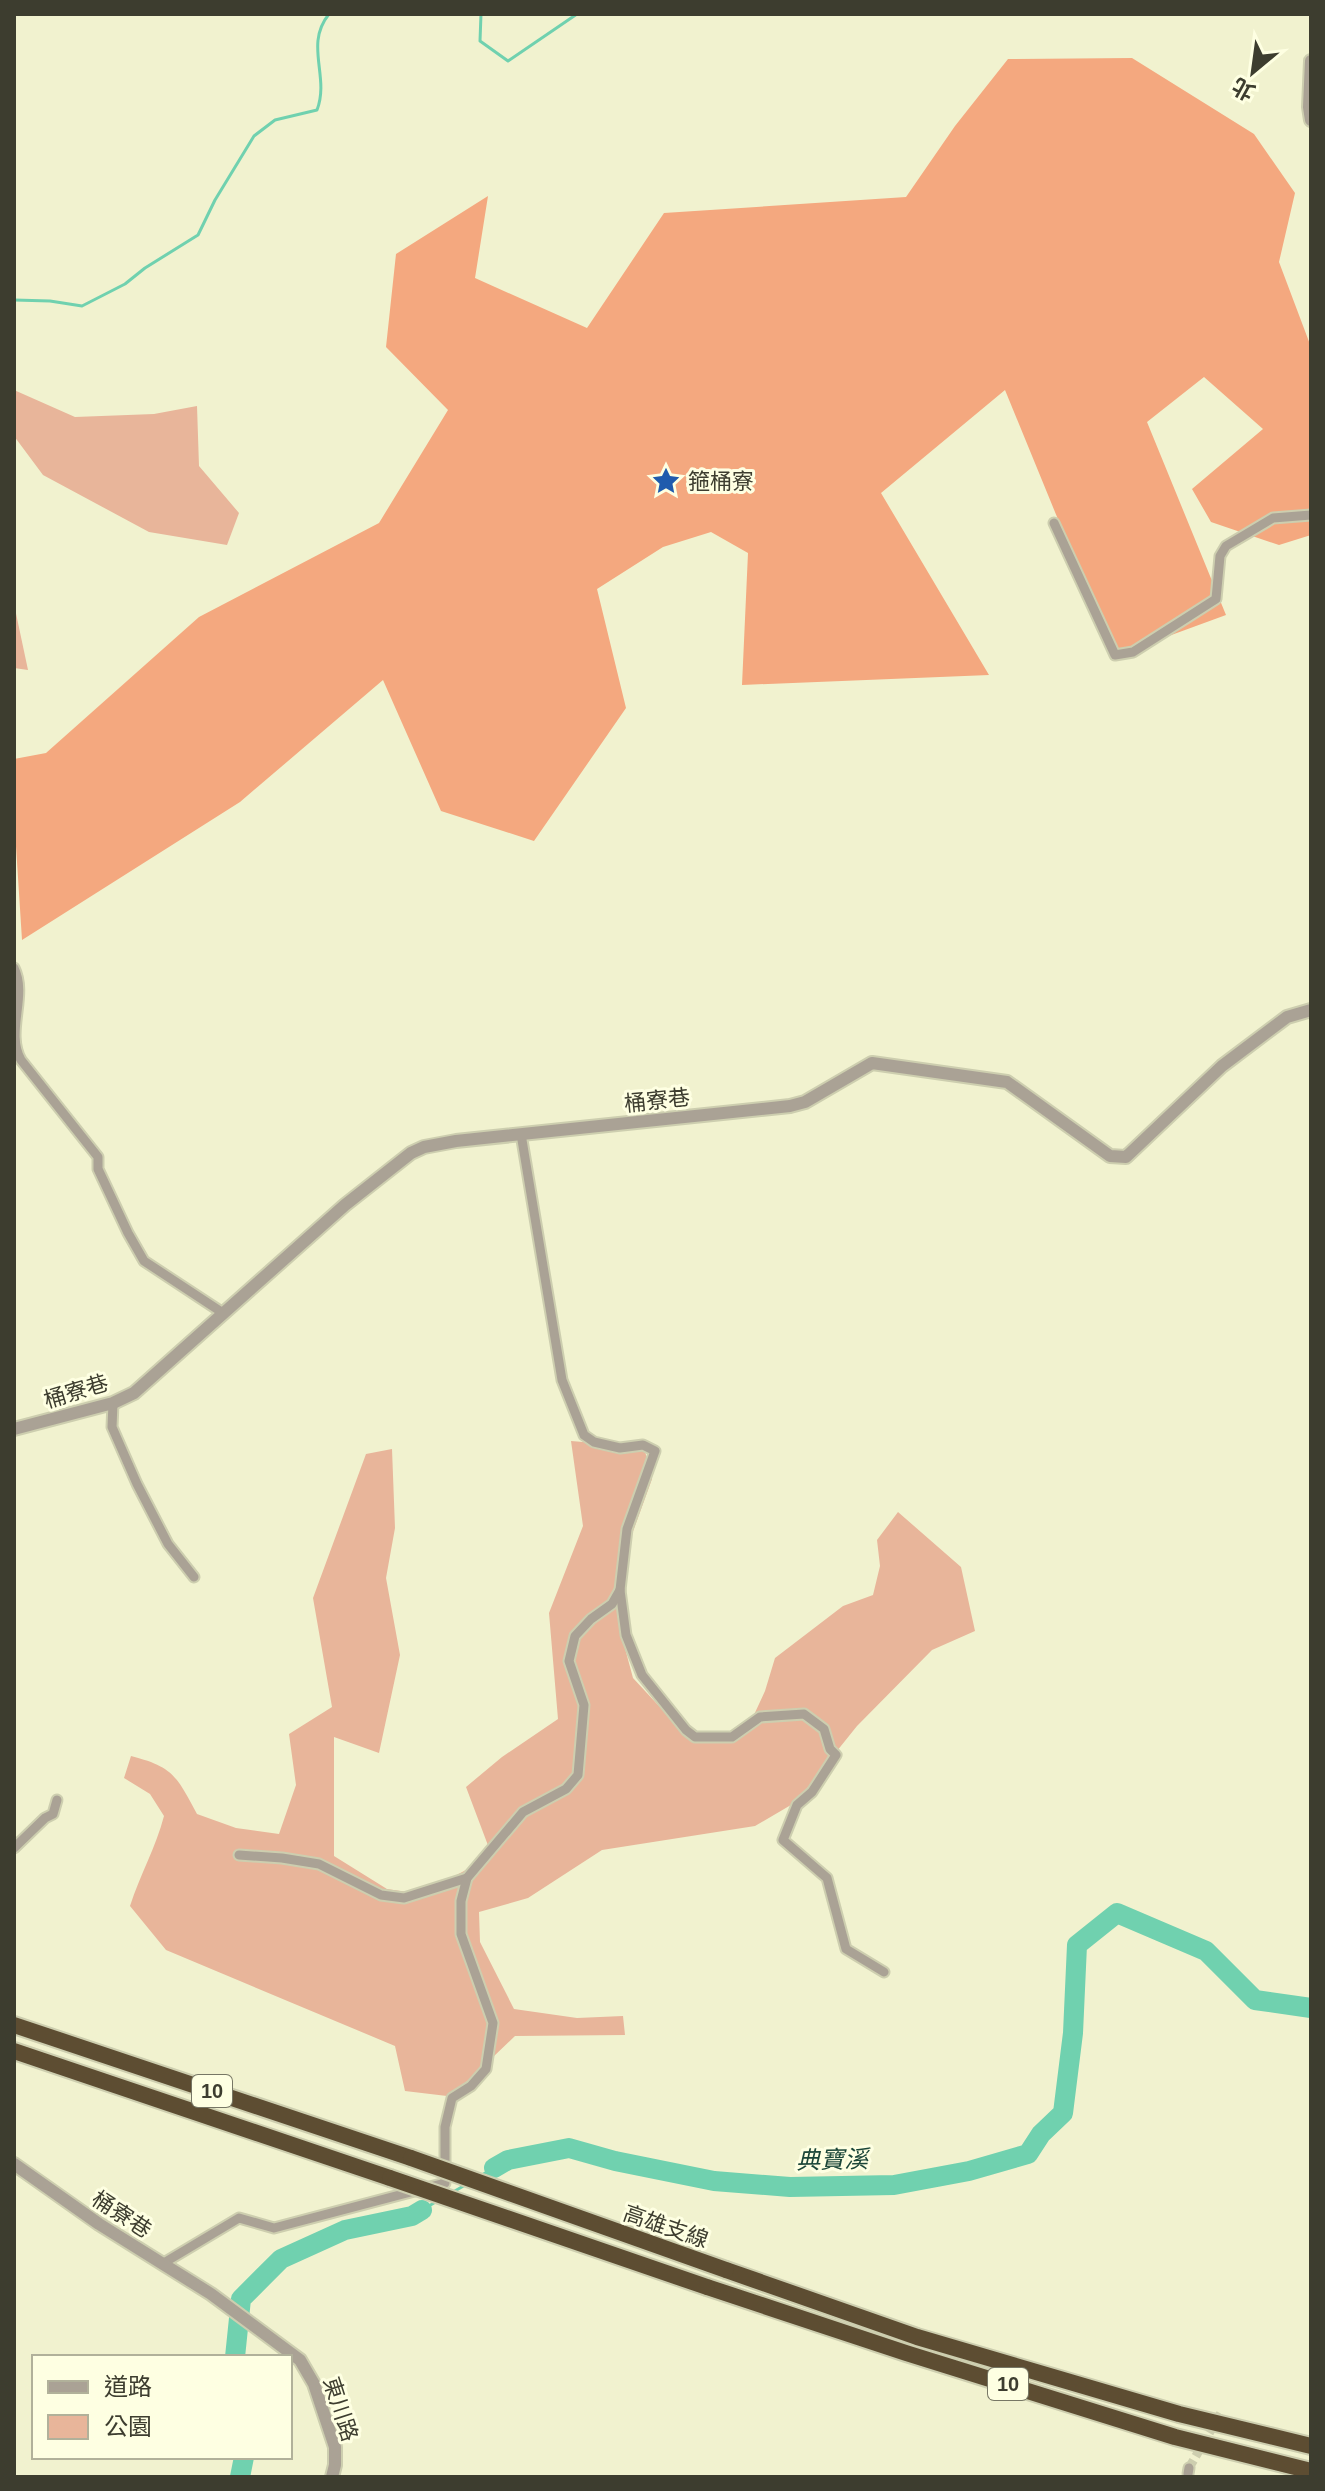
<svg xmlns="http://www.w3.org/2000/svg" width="1325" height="2491" viewBox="0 0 1325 2491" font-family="Arial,'Noto Sans TC',sans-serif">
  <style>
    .green { fill: #e8b59a }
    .forest { fill: #f4a87f }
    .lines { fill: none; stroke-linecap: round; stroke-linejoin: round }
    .stream { stroke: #70d1af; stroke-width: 3 }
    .river { stroke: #70d1af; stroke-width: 20 }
    .minor-tunnel { stroke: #cdceaf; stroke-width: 9; stroke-dasharray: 9 4.5; stroke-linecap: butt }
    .minor-casing { stroke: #cdceaf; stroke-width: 13 }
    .tertiary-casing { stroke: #cdceaf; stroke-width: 16 }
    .motorway-casing { stroke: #cdceaf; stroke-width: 20 }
    .minor { stroke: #aaa295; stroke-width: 9 }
    .tertiary { stroke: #aaa295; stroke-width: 12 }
    .motorway { stroke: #5d4d32; stroke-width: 16 }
    .motorway-bridge-casing { stroke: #cdceaf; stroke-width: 20; stroke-linecap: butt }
    .motorway-bridge { stroke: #5d4d32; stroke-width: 16 }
    .labels { text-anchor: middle; stroke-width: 6; stroke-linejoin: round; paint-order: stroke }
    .shield { fill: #feffe2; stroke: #777765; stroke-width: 2 }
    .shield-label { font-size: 20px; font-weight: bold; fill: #3d3d2f }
    .poi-label { font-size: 22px; fill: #3d3d2f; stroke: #feffe2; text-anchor: start }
    .street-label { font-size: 22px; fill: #3d3d2f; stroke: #feffe2 }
    .water-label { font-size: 24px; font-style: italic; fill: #1b4638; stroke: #feffe2 }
  </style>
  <rect width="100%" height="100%" fill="#f1f2cf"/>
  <g class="green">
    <polygon points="14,390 75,417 154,414 197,406 199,466 239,513 227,545 149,532 43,475 14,436"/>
    <polygon points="14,604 28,670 14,668"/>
    <path d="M571,1441L644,1447L652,1479L631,1537L619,1626L633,1678L671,1719L704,1739L746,1732L765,1691L775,1658L843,1606L873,1595L880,1566L877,1540L898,1512L961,1567L975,1631L932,1650L857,1726L796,1802L755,1826L602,1850L528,1898L479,1912L480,1942L514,2009L577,2018L623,2016L625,2035L515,2036L469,2080L447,2096L405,2091L395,2046L166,1950L130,1906C140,1875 156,1847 164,1816L150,1794L124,1778L131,1756C174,1767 177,1777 197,1814L236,1828L279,1834L296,1785L289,1734L332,1707L313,1598L366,1454L392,1449L395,1528L386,1578L400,1655L379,1753L334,1737V1856L387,1889L421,1894L492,1856L466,1787L502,1757L558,1719L549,1613L583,1526Z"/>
  </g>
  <polygon class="forest" points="1132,58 1254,134 1295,193 1279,262 1311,347 1311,535 1279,545 1211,522 1192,489 1263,429 1204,377 1147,422 1226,615 1114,656 1005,390 881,493 989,675 742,685 748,553 711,532 663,547 597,589 626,708 534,841 441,811 383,680 240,802 22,940 14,815 14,759 46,753 199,617 379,523 448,410 386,347 396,254 488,196 475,278 587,328 664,213 906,197 955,126 1008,59"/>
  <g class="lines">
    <g class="stream">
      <polyline points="481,14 480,41 508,61 577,14"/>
      <path d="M14,300L50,301L82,306L125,284L145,268L198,235L215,200L254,136L275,120L317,110C330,76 304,45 329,14"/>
      <polyline points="480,2176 494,2168"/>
      <polyline points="453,2192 467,2184"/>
      <polyline points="422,2210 439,2200"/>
    </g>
    <g class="river">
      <polyline points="494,2168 508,2160 569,2148 615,2161 714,2181 790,2187 894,2185 969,2171 1028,2154 1041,2134 1063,2113 1073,2033 1077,1945 1117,1913 1206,1951 1255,2000 1311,2008"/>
      <polyline points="235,2357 241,2299 281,2259 345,2230 412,2216 422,2210"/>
      <polyline points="240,2477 244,2457"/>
    </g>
    <polyline class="minor-tunnel" points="1189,2468 1222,2411"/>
    <defs>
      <g id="minor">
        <polyline points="1054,523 1115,655 1133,652 1216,599 1220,556 1226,546 1273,518 1311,515"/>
        <path d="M14,968C28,996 5,1032 21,1060L98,1157V1169L128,1233L144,1261L223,1313"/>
        <polyline points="521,1134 562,1380 584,1435 594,1442 620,1448 643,1445 655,1451 627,1529 620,1590 626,1635 642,1675 686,1730 695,1737 732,1737 760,1717 804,1714 824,1729 830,1749 836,1755 812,1792 797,1805 783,1840 827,1878 846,1949 884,1972"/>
        <polyline points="113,1403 112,1427 137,1484 168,1544 194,1577"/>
        <polyline points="14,1848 45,1818 53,1814 57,1800"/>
        <polyline points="239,1855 282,1858 319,1864 381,1895 404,1898 467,1878"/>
        <polyline points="162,2264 239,2218 274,2228 445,2183 445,2127 452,2098 471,2086 486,2069 493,2023 461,1934 461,1901 467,1878 523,1812 566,1789 578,1775 584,1705 569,1661 575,1636 591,1619 612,1604 620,1590"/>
        <polyline points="1188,2474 1189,2468"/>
      </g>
      <g id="tertiary">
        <polyline points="1311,61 1309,107 1311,120"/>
        <polyline points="14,1429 113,1403 134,1393 345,1205 411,1153 424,1147 456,1141 790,1106 805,1102 872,1063 1007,1082 1110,1156 1126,1157 1222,1066 1287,1017 1311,1010"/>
        <polyline points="14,2164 99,2224 211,2294 300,2360 314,2384 335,2447 335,2465 332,2477"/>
      </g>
      <g id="motorway">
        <polyline points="14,2025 411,2158"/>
        <polyline points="14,2051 390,2178"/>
        <polyline points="726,2270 917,2337 1179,2414 1311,2446"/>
        <polyline points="707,2287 906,2353 1175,2437 1311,2471"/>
      </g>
    </defs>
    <use href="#minor" class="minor-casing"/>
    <use href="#tertiary" class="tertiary-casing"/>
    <use href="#motorway" class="motorway-casing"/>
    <use href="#minor" class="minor"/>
    <use href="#tertiary" class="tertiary"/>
    <use href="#motorway" class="motorway"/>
    <defs>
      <g id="motorway-bridge">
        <polyline points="411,2158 726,2270"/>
        <polyline points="390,2178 707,2287"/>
      </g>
    </defs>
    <use href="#motorway-bridge" class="motorway-bridge-casing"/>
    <use href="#motorway-bridge" class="motorway-bridge"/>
  </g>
  <defs>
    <symbol id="sight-bare" viewBox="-9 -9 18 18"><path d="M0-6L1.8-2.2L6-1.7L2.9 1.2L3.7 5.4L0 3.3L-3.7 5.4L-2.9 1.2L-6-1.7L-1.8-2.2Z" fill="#205bad" stroke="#feffe2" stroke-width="2.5" paint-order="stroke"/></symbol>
  </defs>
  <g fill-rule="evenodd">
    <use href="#sight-bare" x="646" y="461" width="40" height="40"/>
  </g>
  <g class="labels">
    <g class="shield">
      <rect x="192" y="2075" width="40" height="32" rx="6"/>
      <rect x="988" y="2368" width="40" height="32" rx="6"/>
    </g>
    <g class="shield-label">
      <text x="212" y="2098">10</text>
      <text x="1008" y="2391">10</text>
    </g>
    <g class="poi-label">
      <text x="688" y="489">箍桶寮</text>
    </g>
    <g class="street-label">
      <text transform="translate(657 1100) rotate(-6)" y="8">桶寮巷</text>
      <text transform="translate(76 1391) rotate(-17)" y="8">桶寮巷</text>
      <text transform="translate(122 2214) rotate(33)" y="8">桶寮巷</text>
      <text transform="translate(666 2226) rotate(19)" y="8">高雄支線</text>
      <text transform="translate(341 2409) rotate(72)" y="8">東川路</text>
    </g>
    <g class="water-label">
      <text transform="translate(832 2160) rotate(-1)" y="8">典寶溪</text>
    </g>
  </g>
  <rect width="1325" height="2491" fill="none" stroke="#3d3d2f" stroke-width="32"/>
  <rect x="32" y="2355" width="260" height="104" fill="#feffe2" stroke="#b1b19a" stroke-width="2"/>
  <rect x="48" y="2381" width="40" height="12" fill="#aaa295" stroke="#b1b19a" stroke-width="2"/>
  <text x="104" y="2395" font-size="24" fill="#3d3d2f">道路</text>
  <rect x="48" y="2415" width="40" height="24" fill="#e8b59a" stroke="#b1b19a" stroke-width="2"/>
  <text x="104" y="2435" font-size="24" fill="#3d3d2f">公園</text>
  <g transform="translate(1253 72) rotate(209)" stroke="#feffe2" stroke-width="6" paint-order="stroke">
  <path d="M0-6L14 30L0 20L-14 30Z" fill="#3d3d2f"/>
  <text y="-12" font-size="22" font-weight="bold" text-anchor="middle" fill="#3d3d2f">北</text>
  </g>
</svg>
